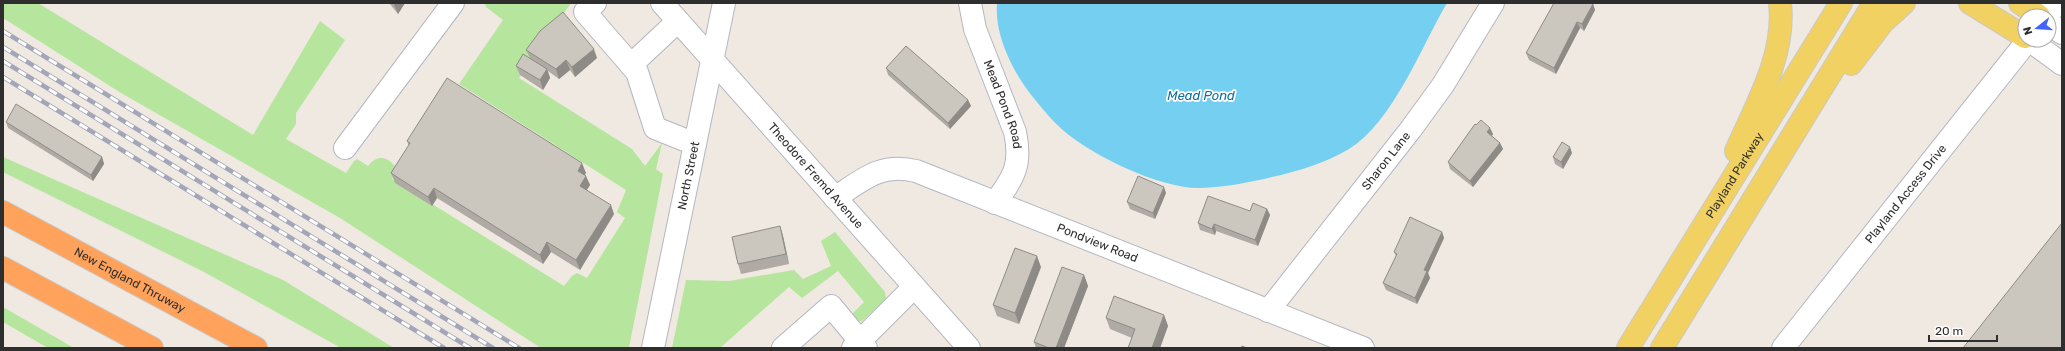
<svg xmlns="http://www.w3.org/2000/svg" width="2065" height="351" viewBox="0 0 2065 351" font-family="Rubik,sans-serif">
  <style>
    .green { fill: #b6e59e }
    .water { fill: #75cff0 }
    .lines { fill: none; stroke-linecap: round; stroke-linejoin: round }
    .minor-casing { stroke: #b4b7c1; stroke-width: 24 }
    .major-casing { stroke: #c9c9c9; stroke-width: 24 }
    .highway-casing { stroke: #c9c9c9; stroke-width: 24 }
    .minor { stroke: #fff; stroke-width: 22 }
    .major { stroke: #f2d163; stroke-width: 22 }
    .highway { stroke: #ffa35c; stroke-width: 22 }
    .rail-casing { stroke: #a3a6b8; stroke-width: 4.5 }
    .rail { stroke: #fff; stroke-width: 3; stroke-dasharray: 9; stroke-linecap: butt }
    .wall { fill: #afaba4 }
    .shaded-wall { fill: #8e8b86 }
    .building { fill: #cbc7bf; stroke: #8e8b86 }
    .labels { text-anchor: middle; stroke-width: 3.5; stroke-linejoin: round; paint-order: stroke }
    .street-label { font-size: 12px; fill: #2e2e2e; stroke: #fff }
    .water-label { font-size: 13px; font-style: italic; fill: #0d6fa3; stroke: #fff }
  </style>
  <rect width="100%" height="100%" fill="#efe9e1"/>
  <g class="green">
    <path d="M3,3H38L253,135L320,21L345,40L296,113V124L286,139L346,173L354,161L357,159L368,166C378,153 389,157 397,169L392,179L564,286L572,276L577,273L587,278L625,218L617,212L626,190L459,84L503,20L486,7L485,3H571L519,78L632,149L645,166L662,143L656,169L663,174L629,348H541L340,218L121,93L3,18Z"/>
    <polygon points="3,157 283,280 394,348 341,348 204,272 3,172"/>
    <polygon points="835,232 885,292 886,299 862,321 858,321 853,316 853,313 864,302 838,271 802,298 789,287 720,348 672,348 686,280 729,281 794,270 803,279 831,266 821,241"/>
    <polygon points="3,307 74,348 48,348 3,322"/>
  </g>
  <path class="water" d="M997,3H1447C1421,47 1393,122 1349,149C1325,163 1299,171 1272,177C1248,183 1224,187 1200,188C1161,189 1093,156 1064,131C1052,121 1042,108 1032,96C1013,72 994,35 997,3Z"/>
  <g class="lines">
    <defs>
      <g id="minor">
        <polyline points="595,3 585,12 637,72 655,128 695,144"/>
        <path id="s1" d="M662,3L969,348"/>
        <path id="s2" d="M970,3L975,29L1015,132C1022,165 1014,177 995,203"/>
        <polyline points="2047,16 2057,3"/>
        <polyline points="2049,23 2062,33"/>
        <polyline points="2029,40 2062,64"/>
        <polyline points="631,65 678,21"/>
        <polyline points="345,148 453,3"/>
        <path id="s3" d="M835,198C862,180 881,162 916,171L1363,348"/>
        <path id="s4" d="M1268,311L1411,129L1443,85L1493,3"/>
        <path id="s5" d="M653,348L724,3"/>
        <polyline points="783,348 831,306 860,341 853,348"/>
        <polyline points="866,348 860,341 914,287"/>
        <path id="s6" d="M1783,348L2028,40"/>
      </g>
      <g id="major">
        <polyline points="1970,3 2025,37"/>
        <polyline points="2020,3 2039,16"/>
        <polyline points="1851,64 1883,22 1904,3"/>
        <path d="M1736,151C1756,105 1786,55 1780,3"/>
        <path id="s7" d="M1628,348L1841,3"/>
        <polyline points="1662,348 1874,3"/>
      </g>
      <g id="highway">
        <path id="s8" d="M3,212L256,348"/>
        <polyline points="3,268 152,348"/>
      </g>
    </defs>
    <use href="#minor" class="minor-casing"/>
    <use href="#major" class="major-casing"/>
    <use href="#highway" class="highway-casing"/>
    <use href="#minor" class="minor"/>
    <use href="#major" class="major"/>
    <use href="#highway" class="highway"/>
    <defs>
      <g id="rail">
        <polyline points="3,31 519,348"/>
        <polyline points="3,47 493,348"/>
        <polyline points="3,61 470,348"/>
        <polyline points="3,77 444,348"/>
      </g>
    </defs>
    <use href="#rail" class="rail-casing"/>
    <use href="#rail" class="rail"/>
  </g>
  <g class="wall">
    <polygon points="389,3 405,3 398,14"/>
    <polygon points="1593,4 1595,10 1584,31 1580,28 1556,74 1529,60 1526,53"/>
    <polygon points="526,50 597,58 575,77 570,70 559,79 548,71 550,78 543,90 520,75 516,66 530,58"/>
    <polygon points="886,68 968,100 971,106 950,129 888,75"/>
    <polygon points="6,122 102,157 104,164 93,181 8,128"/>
    <polygon points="1476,125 1493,134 1492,136 1500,143 1503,149 1473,187 1450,169 1448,162"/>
    <polygon points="407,141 586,173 585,175 590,185 587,190 614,214 580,270 551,252 543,264 437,198 432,206 395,183 391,173 409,146"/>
    <polygon points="1572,153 1563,169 1555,164 1553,157"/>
    <polygon points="1166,193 1155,219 1130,209 1127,202"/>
    <polygon points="1267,209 1270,215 1258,246 1216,231 1215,235 1200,230 1198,223 1250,211"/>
    <polygon points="780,226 783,236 789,264 741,274 738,264"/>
    <polygon points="1442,232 1444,238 1428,273 1430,278 1417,304 1386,290 1383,283 1396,256 1394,252"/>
    <polygon points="1041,267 1019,324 997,316 993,305"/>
    <polygon points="1084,275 1088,286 1064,348 1036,348 1034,342"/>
    <polygon points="1164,315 1168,326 1160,348 1128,348 1132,338 1110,329 1106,318"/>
  </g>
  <g class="shaded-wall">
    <polygon points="395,3 405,3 398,14 394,4"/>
    <polygon points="1593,4 1595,10 1584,31 1582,24"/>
    <polygon points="1577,22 1580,28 1556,74 1554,68"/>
    <polygon points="594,49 597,58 575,77 572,67"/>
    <polygon points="566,60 570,70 559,79 556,69"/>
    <polygon points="547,69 550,78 543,90 540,80"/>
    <polygon points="968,100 971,106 950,129 948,123"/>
    <polygon points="1490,128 1493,134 1490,138 1487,132"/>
    <polygon points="1500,143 1503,149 1473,187 1470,181"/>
    <polygon points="1570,147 1572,153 1563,169 1561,162"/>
    <polygon points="102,157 104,164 93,181 91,175"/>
    <polygon points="582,163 586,173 581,180 578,171"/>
    <polygon points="586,176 590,185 583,195 580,186"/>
    <polygon points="1164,187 1166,193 1155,219 1153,213"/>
    <polygon points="434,188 437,198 432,206 428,197"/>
    <polygon points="611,205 614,214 580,270 576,260"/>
    <polygon points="1267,209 1270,215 1258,246 1255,240"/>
    <polygon points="1214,224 1216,231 1215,235 1212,229"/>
    <polygon points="780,226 783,236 789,264 786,254"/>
    <polygon points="1442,232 1444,238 1428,273 1430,278 1417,304 1415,298 1424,270"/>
    <polygon points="547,242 551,252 543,264 540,255"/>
    <polygon points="1037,256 1041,267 1019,324 1015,313"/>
    <polygon points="1084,275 1088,286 1064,348 1056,348"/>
    <polygon points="1164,315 1168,326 1160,348 1152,348"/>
  </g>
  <g class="building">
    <polygon points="1554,3 1591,3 1593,4 1582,24 1577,22 1554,68 1526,53"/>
    <polygon points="563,12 594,49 572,67 566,60 556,69 526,50 540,31"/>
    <polygon points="906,46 968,100 948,123 886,68"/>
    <polygon points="523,54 547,69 540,80 516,66"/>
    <polygon points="447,78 582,163 578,171 586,176 580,186 611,205 576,260 547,242 540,255 434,188 428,197 391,173 410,143 407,141"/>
    <polygon points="16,104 102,157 91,175 6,122"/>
    <polygon points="1481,120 1490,128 1487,132 1500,143 1470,181 1448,162 1475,124 1476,125"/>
    <polygon points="1562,142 1570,147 1561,162 1553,157"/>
    <polygon points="1138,176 1164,187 1153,213 1127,202"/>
    <polygon points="1208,196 1250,211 1253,203 1267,209 1255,240 1214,224 1212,229 1198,223"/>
    <polygon points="1410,217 1442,232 1424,270 1427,271 1415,298 1383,283 1397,254 1394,252"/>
    <polygon points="2062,223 2062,348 1963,348"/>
    <polygon points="780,226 786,254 738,264 732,237"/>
    <polygon points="1015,248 1037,256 1015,313 993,305"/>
    <polygon points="1062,267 1084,275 1056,348 1049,348 1034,342"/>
    <polygon points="1114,296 1164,315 1152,348 1128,348 1135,329 1106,318"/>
    <polygon points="1242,346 1247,348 1241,348"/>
  </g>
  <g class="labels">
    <g class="street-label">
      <text dy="4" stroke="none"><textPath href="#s2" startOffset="107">Mead Pond Road</textPath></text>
      <text dy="4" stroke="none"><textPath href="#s4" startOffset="191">Sharon Lane</textPath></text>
      <text dy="4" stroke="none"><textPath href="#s7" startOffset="203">Playland Parkway</textPath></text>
      <text dy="4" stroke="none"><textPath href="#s5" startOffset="176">North Street</textPath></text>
      <text dy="4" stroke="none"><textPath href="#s1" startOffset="231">Theodore Fremd Avenue</textPath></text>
      <text dy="4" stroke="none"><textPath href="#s6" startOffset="197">Playland Access Drive</textPath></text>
      <text dy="4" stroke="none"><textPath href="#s3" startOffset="284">Pondview Road</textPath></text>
      <text dy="4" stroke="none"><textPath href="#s8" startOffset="144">New England Thruway</textPath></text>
    </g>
    <g class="water-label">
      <text x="1201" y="100">Mead Pond</text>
    </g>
  </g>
  <rect width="2065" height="351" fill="none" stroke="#2e2e2e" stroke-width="8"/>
  <g transform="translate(2037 28) rotate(253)"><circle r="19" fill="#ffffff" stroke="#ababab"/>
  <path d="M0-3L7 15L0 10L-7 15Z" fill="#4264fb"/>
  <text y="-6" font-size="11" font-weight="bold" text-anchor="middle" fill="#2e2e2e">N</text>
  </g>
  <path d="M1929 335v6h68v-6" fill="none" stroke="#2e2e2e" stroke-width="2"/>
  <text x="1935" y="335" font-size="12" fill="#2e2e2e" stroke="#ffffff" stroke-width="3" paint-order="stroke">20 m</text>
</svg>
